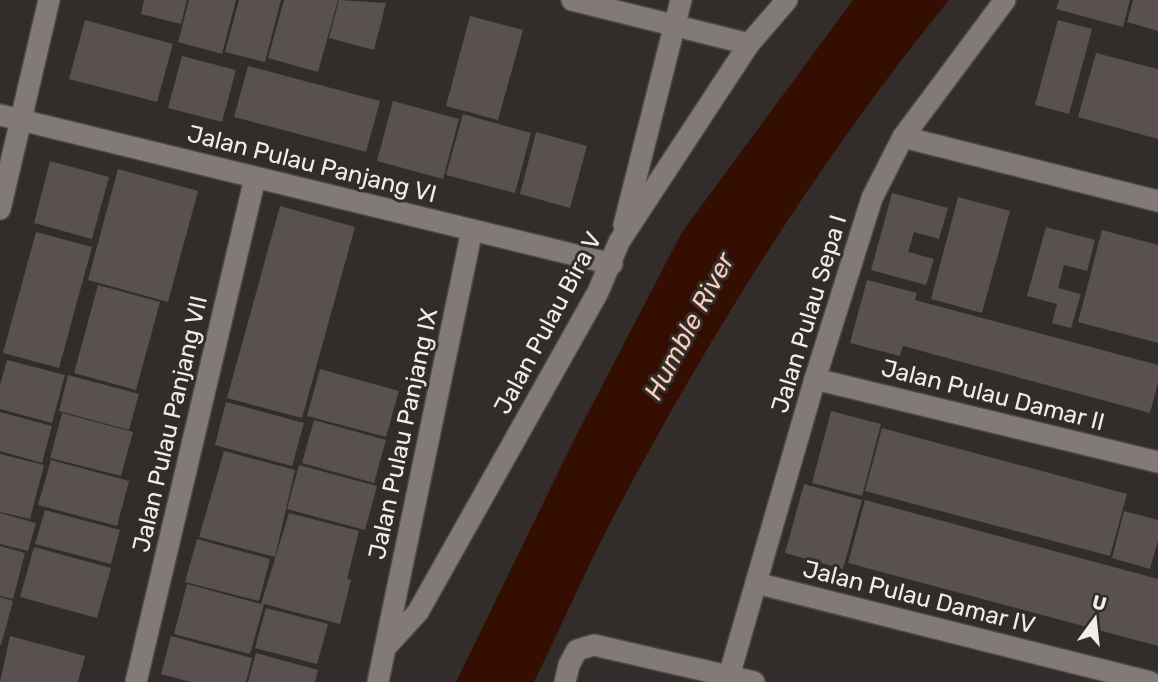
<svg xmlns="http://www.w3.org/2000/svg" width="1158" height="682" viewBox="0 0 1158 682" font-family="Rubik,sans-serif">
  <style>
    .water { fill: #340f01 }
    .building { fill: #58514f }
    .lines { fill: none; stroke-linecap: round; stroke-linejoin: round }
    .street-casing { stroke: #4e4846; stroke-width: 24 }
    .street { stroke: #827a77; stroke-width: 21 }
    .labels { text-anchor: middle; stroke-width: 6; stroke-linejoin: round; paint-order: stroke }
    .street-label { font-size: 24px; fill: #f1edeb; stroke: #322c2a }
    .water-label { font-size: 26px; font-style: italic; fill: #f9cdbb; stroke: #322c2a }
  </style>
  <rect width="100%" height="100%" fill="#322c2a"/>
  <path class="water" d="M853,0H949C821,157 712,331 617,510C587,566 562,625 534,682H456L573,442L682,232Z"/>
  <g class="building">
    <polygon points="144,0 187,0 181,24 141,14"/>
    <polygon points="189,0 236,0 222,54 178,42"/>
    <polygon points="239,0 281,0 265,62 225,52"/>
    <polygon points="284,0 338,0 318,72 268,58"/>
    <polygon points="339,0 386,3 374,50 329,38"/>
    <polygon points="1059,0 1130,0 1123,27 1056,9"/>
    <polygon points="1133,0 1158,0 1158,31 1127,22"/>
    <polygon points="470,16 523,30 498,120 446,106"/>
    <polygon points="85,20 173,44 157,102 69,79"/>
    <polygon points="1058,20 1092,29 1069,114 1035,105"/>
    <polygon points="1096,53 1158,69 1158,139 1078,117"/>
    <polygon points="182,56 236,70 222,122 168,108"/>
    <polygon points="248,66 380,101 366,152 234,117"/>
    <polygon points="393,101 459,119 443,179 377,161"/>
    <polygon points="463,114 531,133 515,193 446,175"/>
    <polygon points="536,132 587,146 570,208 520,194"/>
    <polygon points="50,161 109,177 92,239 34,223"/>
    <polygon points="118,169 198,191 168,302 88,280"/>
    <polygon points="892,193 948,208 939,239 914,232 908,252 934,259 926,285 871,270"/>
    <polygon points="958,197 1010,211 982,313 931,299"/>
    <polygon points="280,206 355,227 302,418 227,398"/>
    <polygon points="1046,227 1095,240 1087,271 1064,265 1058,288 1081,294 1071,328 1052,323 1057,304 1027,296"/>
    <polygon points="1102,230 1158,245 1158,343 1078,322"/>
    <polygon points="36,232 92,247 59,368 3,353"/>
    <polygon points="867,280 917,293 915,300 1158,365 1158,383 1150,413 903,346 900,356 850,343"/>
    <polygon points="98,285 160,302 136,390 74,373"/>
    <polygon points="7,360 65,375 52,423 0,409 0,385"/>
    <polygon points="320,369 399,391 386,437 307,416"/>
    <polygon points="68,375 139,394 129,430 59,411"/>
    <polygon points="226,402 304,423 292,466 215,445"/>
    <polygon points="831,411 881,424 862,496 812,483"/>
    <polygon points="0,412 52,426 42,463 0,451"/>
    <polygon points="62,413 133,432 121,476 50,458"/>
    <polygon points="314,420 386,440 374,483 302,463"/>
    <polygon points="882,428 1127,494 1110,556 865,491"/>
    <polygon points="224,451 295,470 275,557 199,537"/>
    <polygon points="0,454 44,465 30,519 0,512"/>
    <polygon points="51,460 129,481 117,526 38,505"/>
    <polygon points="299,465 377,486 365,530 287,509"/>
    <polygon points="804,484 862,500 843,569 785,553"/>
    <polygon points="865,500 1158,579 1158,646 848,563"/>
    <polygon points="45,510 120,530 111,564 35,544"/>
    <polygon points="1124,511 1158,520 1158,540 1150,569 1112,558"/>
    <polygon points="0,513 36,523 28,551 0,544"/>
    <polygon points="289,513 359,531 347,579 351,580 340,624 264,604 250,654 174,634 187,584 261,604"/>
    <polygon points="197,539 270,559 259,601 185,582"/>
    <polygon points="0,546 25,553 13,599 0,596"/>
    <polygon points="34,547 111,568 97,618 20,597"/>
    <polygon points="0,597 13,601 1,645 0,645"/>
    <polygon points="266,608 328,624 317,664 255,648"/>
    <polygon points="10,636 85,656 78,682 0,682"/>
    <polygon points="171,636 252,658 246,682 190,682 161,674"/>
    <polygon points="256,653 318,670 315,682 248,682"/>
  </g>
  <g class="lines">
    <defs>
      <g id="street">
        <polyline points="572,0 749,44"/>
        <polyline points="0,115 612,264"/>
        <polyline points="903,137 1158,201"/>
        <polyline points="0,209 49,0"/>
        <polyline points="624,225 681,0"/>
        <polyline points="815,379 1158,462"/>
        <polyline points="756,583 1150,682"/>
        <polyline points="385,648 472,230"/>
        <polyline points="729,676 815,379 872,198 903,137 1005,0"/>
        <polyline points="136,682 255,178"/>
        <polyline points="378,682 385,648 418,612 598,292 619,242 749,44 787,0"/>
        <polyline points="565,682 569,665 577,650 594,645 754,682"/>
      </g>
    </defs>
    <use href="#street" class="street-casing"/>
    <use href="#street" class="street"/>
  </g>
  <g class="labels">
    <g class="street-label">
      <text transform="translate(312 164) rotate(14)" y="8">Jalan Pulau Panjang VI</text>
      <text transform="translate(809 314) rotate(-73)" y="8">Jalan Pulau Sepa I</text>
      <text transform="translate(548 323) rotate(-62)" y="8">Jalan Pulau Bira V</text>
      <text transform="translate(993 395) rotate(14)" y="8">Jalan Pulau Damar II</text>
      <text transform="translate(170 424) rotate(-77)" y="8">Jalan Pulau Panjang VII</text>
      <text transform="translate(403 434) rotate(-78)" y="8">Jalan Pulau Panjang IX</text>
      <text transform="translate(919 597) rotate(14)" y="8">Jalan Pulau Damar IV</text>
    </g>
    <g class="water-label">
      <text transform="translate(689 326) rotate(-62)" y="9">Humble River</text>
    </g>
  </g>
  <g transform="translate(1095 619) rotate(15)" stroke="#322c2a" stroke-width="5" paint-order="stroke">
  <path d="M0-5L12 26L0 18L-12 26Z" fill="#f1edeb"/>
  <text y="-10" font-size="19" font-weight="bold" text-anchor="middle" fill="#f1edeb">U</text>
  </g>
</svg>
